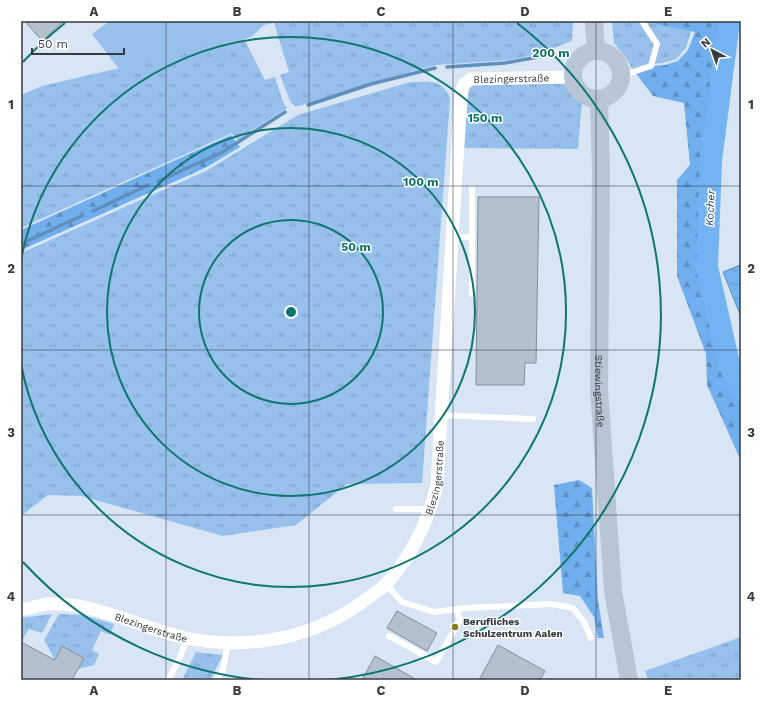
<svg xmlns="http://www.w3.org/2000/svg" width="762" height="701" viewBox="0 0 762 701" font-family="'Work Sans',sans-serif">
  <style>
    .grass { fill: url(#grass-tufts) }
    .forest { fill: url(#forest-firs) }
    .garden { fill: #97c1ec }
    .water { fill: url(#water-ripples); stroke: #618fbc }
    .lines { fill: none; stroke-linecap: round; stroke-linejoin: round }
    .stream { stroke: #618fbc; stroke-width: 3.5 }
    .river { stroke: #74b3f1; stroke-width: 22 }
    .building { fill: #b3c1cf; stroke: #818e9c }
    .service { stroke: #fff; stroke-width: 6 }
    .minor { stroke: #fff; stroke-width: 13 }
    .secondary { stroke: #b7c5d4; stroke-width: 18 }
    .grid { fill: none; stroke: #353b41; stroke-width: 1; stroke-opacity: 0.55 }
    .ring { fill: none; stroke: #0f766e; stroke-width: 2 }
    .poi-dot { fill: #897b20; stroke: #fff; stroke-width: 1.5 }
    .labels { text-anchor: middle; stroke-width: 3; stroke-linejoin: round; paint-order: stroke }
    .street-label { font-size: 10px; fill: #353b41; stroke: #fff }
    .poi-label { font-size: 10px; font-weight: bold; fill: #353b41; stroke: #fff; text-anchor: start }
    .water-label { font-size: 11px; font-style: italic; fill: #1b4770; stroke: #fff }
    .centre { fill: #0f766e; stroke: #fff; stroke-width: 2 }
    .ring-label { font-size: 12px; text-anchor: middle; font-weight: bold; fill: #0f766e; stroke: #fff; stroke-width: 3; stroke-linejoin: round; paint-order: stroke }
    .neatline { fill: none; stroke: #353b41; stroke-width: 1.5 }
    .grid-label { font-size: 13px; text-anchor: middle; font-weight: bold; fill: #353b41 }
  </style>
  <defs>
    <pattern id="grass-tufts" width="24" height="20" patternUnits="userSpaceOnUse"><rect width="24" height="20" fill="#97c1ec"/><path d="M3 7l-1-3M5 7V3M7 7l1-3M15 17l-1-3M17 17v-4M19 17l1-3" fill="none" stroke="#7c9ec1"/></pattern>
    <pattern id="forest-firs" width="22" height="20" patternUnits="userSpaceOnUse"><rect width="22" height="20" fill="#70aeed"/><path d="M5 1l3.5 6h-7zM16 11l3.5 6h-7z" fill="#5d8fc2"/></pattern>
    <pattern id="water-ripples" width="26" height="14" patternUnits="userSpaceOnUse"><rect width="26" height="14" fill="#74b3f1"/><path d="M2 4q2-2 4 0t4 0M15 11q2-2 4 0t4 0" fill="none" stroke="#6093c5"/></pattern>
  </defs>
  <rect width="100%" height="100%" fill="#d7e5f4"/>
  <g class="grass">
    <polygon points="281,21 573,21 572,41 538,54 510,60 435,65 375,82 299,106 295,106 290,101 280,75 289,72 274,23"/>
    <polygon points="612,21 642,21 691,31 686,48 676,59 663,63 649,64 632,69 627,59 614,43"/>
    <polygon points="244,39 265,80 275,77 283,102 287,108 237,140 232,133 21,228 21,95 42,86"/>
    <path d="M410,82C429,82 443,78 450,99L422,483L347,484L296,525L223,536L81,496L48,495L21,516V253L206,171L298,115Z"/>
    <polygon points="567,83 582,100 578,149 464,148 469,85"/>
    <polygon points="52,614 42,633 29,629 21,642 21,618"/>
    <polygon points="59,614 83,615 114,624 110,635 101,631 92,650 99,654 94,665 78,669 84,658 62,646 55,660 44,640"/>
    <polygon points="741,637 741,680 648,680 645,671"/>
    <polygon points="196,652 223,655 210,680 182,680"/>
  </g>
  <g class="forest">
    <polygon points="642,21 740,21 724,105 715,271 736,364 741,376 741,461 707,385 706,354 677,276 677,180 690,165 684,103 653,96 635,72 651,66 665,65 678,61 688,50 695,32"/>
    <polygon points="231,135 240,147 205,168 21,250 21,230"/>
    <polygon points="579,480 592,488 598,600 604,638 598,638 594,617 580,596 563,593 554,485"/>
  </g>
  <polygon class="garden" points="110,21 281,21 264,25 251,37 119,69 92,34"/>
  <polygon class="water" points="740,265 741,268 741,317 723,272"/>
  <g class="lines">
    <g class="stream">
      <polyline points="447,67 505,63 554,54"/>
      <polyline points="308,105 371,84 435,68"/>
      <polyline points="158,181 221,153 285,112"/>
      <polyline points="93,211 148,185"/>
      <polyline points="21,244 81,216"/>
    </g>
    <polyline class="river" points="729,21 711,160 707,267 729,364 741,390"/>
  </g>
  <g class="building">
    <polygon points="25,21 64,21 42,41"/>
    <polygon points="478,197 539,197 536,363 525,363 524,385 476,385"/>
    <polygon points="397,611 437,633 427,651 387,628"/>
    <polygon points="21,642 55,660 62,646 84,658 72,680 21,680"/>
    <polygon points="498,645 545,671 540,680 479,680"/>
    <polygon points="375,656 417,680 362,680"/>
  </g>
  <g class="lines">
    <g class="service">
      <polyline points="621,76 651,66 657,44 642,21"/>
      <polyline points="453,237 471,237"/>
      <polyline points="472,294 472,189"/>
      <polyline points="440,415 533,419"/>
      <polyline points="396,509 430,509"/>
      <polyline points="386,584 402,602 434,612 465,608 551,604 573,608 584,622 591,638"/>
      <polyline points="389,636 436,662 460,620 457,610"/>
      <polyline points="168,680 180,657 187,638"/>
      <polyline points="217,680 223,669 228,642"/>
    </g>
    <path class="minor" id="s1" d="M21,610C30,608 39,605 48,604C96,602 140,628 186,638C250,651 317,638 369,597C375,593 381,589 386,584C411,557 428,521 437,485L461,94L464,84L471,79L573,77"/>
    <g class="secondary">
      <polyline points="594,21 596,51"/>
      <circle cx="597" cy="75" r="24"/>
      <path id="s2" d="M599,99L601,172L599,389L613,591L629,680"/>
    </g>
  </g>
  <path class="grid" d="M166,21V680M309,21V680M453,21V680M596,21V680M21,186H741M21,350H741M21,515H741"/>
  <g class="ring">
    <circle cx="291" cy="312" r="92"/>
    <circle cx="291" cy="312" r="184"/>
    <path d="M21 260A275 275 0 1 1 21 364"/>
    <path d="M23 62A367 367 0 0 1 65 23M517 23A367 367 0 1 1 23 562"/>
  </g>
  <circle class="poi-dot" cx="455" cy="627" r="4"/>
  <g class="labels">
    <g class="street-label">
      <text dy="4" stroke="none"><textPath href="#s1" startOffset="949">Blezingerstraße</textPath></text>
      <text dy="4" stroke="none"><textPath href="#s2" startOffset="292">Stiewingstraße</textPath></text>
      <text dy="4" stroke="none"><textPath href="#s1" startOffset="505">Blezingerstraße</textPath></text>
      <text dy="4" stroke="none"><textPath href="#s1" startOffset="134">Blezingerstraße</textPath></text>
    </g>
    <g class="poi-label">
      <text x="463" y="625">Berufliches<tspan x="463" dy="12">Schulzentrum Aalen</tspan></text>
    </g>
    <g class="water-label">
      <text transform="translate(710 208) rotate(-88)" y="4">Kocher</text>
    </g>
  </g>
  <circle cx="291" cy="312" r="6" class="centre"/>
  <g class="ring-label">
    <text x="551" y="57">200 m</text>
    <text x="485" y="122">150 m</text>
    <text x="421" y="186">100 m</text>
    <text x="356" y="251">50 m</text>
  </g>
  <rect width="762" height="701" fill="none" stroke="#ffffff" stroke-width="44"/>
  <g transform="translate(712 50) rotate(319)" stroke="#ffffff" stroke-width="3" paint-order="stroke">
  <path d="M0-3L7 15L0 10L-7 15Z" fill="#353b41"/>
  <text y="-6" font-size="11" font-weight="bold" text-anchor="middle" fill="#353b41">N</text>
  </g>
  <path d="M32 48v6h92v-6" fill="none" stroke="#353b41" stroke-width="2"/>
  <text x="38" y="48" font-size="12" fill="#353b41" stroke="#ffffff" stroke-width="3" paint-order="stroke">50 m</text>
  <rect x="22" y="22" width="718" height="657" class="neatline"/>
  <g class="grid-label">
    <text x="94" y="16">A</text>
    <text x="237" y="16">B</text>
    <text x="381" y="16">C</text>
    <text x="525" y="16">D</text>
    <text x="668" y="16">E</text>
    <text x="11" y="109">1</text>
    <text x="751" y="109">1</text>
    <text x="11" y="273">2</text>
    <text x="751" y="273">2</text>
    <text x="11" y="437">3</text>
    <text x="751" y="437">3</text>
    <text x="11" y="601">4</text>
    <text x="751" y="601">4</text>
    <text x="94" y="695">A</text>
    <text x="237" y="695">B</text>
    <text x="381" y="695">C</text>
    <text x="525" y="695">D</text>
    <text x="668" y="695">E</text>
  </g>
</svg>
